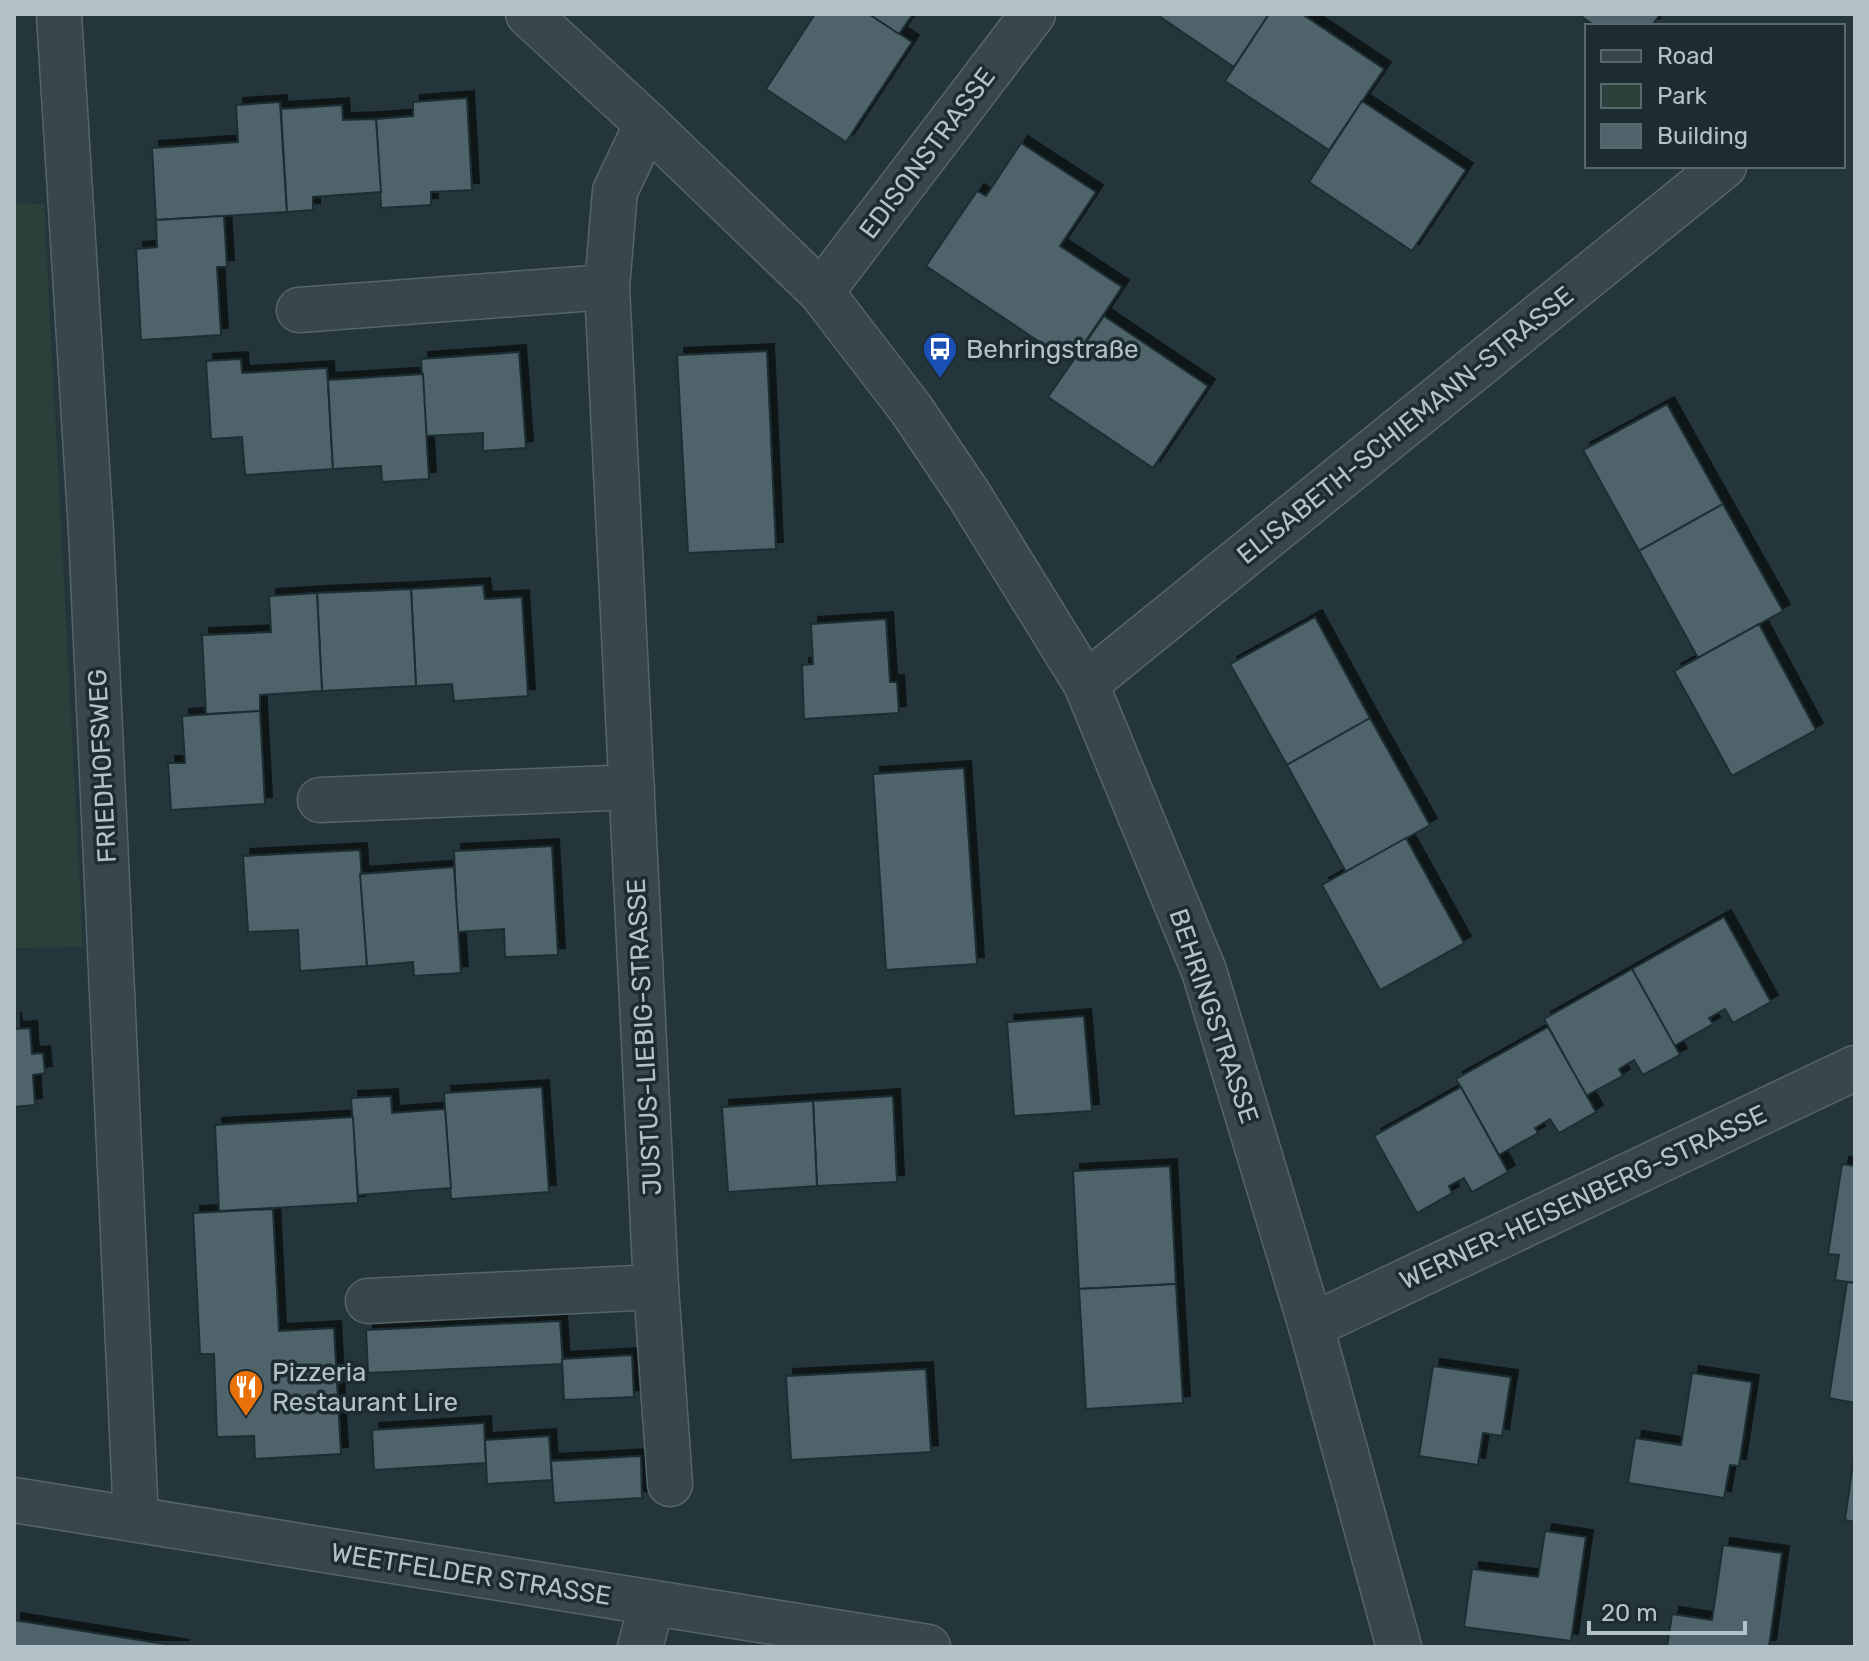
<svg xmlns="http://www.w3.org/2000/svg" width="1869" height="1661" viewBox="0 0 1869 1661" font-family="Rubik,sans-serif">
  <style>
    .green { fill: #29413a }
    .building { fill: #4f646a; stroke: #1e2e33; stroke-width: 2; filter: url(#shadow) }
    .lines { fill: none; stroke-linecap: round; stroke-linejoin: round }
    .minor-casing { stroke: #55656a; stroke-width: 47 }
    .minor { stroke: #37474c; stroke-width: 44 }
    .labels { text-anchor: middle; stroke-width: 7; stroke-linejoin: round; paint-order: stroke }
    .street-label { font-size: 26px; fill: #b3c2c8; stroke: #1d2c31 }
    .poi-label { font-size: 26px; fill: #b3c2c8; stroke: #1d2c31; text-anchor: start }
  </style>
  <defs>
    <filter id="shadow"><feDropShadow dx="7" dy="-7" stdDeviation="0" flood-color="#0009"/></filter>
  </defs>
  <rect width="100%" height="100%" fill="#24363c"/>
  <polygon class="green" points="14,203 44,204 83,947 14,948"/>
  <g class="building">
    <polygon points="815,14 869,14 912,42 846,142 766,89"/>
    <polygon points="869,14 913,14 899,34"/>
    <polygon points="1156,14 1269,14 1234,67"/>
    <polygon points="1269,14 1302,14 1384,69 1329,150 1225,81"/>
    <polygon points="1578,14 1660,14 1652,26 1595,26"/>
    <polygon points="467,98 472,190 431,192 431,205 381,208 376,119 413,116 413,102"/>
    <polygon points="1362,101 1466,170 1412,251 1309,182"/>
    <polygon points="280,102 287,212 156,220 152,148 238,142 236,105"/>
    <polygon points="342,105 343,120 376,119 381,192 313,197 313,210 287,212 281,109"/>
    <polygon points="1021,143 1096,192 1060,246 1122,287 1071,363 926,266 977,191 986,196"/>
    <polygon points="224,216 227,267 217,267 221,335 141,340 136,249 157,247 156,220"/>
    <polygon points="1104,316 1208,386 1153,468 1048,397"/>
    <polygon points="767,351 776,549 688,553 677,355"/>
    <polygon points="519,352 526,448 483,451 483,433 426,436 421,359"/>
    <polygon points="241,359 242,373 327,368 333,469 245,475 242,437 211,439 206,361"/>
    <polygon points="423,374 429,479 382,482 381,466 333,469 328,380"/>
    <polygon points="1667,404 1723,504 1639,551 1583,450"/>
    <polygon points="1723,504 1783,611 1698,658 1639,551"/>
    <polygon points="483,585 485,599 522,597 528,696 454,701 452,684 416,686 411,589"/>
    <polygon points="411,589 416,686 322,691 317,593"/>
    <polygon points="317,593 322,691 260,695 260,711 206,714 202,635 271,632 269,596"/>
    <polygon points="1315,617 1370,718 1287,765 1230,664"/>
    <polygon points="886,619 890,682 897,682 899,713 804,719 802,665 813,664 811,624"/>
    <polygon points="1759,624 1816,730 1732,776 1674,671"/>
    <polygon points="260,711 265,804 171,810 168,763 185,763 182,716"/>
    <polygon points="1370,718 1430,825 1346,872 1287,765"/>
    <polygon points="964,768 977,964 886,970 873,774"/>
    <polygon points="1406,838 1464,943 1380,990 1322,885"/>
    <polygon points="552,846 558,955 505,957 504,929 457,932 454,851"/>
    <polygon points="360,850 367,966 300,971 298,930 248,932 243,856"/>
    <polygon points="454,867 461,973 414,976 413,962 367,966 360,874"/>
    <polygon points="1724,917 1771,1002 1733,1023 1725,1009 1709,1018 1713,1024 1674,1046 1632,969"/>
    <polygon points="1632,969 1680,1055 1643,1075 1634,1060 1619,1069 1623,1076 1586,1096 1544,1019"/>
    <polygon points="1084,1016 1092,1111 1014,1116 1007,1022"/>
    <polygon points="14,1019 15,1029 30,1028 32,1054 43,1053 45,1073 33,1075 35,1105 14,1107"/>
    <polygon points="1548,1027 1596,1112 1559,1133 1550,1119 1535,1128 1538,1133 1499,1155 1456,1079"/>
    <polygon points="542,1087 549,1192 451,1199 444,1093"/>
    <polygon points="1461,1087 1508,1172 1472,1192 1464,1178 1449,1186 1452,1193 1417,1213 1374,1136"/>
    <polygon points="391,1096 392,1113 445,1109 451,1188 358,1195 351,1098"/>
    <polygon points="893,1096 897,1182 817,1186 813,1101"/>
    <polygon points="813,1101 817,1186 728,1192 722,1107"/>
    <polygon points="353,1117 358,1203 219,1211 215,1125"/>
    <polygon points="1842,1164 1855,1166 1855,1283 1835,1280 1839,1255 1828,1254"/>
    <polygon points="1170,1166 1176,1284 1079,1289 1073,1171"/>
    <polygon points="273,1209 279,1331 334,1328 341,1454 255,1459 254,1436 217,1437 214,1354 200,1354 193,1213"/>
    <polygon points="1847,1282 1855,1283 1855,1403 1829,1398"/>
    <polygon points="1176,1284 1183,1403 1086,1409 1079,1289"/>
    <polygon points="560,1321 563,1364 368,1373 366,1330"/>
    <polygon points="632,1355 634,1397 564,1400 562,1359"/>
    <polygon points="1433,1366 1511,1377 1502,1436 1483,1433 1478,1465 1419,1456"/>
    <polygon points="926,1369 931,1452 791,1460 786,1376"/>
    <polygon points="1692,1373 1752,1382 1739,1466 1730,1465 1724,1498 1628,1483 1635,1438 1681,1445"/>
    <polygon points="484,1423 486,1463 374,1470 372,1430"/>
    <polygon points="549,1436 552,1480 487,1484 485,1440"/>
    <polygon points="1855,1449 1855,1522 1845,1520"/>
    <polygon points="641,1456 642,1498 554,1503 551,1461"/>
    <polygon points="1545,1531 1586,1537 1571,1641 1464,1627 1472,1569 1538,1577"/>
    <polygon points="1723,1545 1782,1553 1769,1647 1667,1647 1672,1614 1712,1620"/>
    <polygon points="14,1620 183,1647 14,1647"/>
  </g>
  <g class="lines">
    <defs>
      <g id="minor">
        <polyline points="59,14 91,532 136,1519"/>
        <polyline points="528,14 647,124 821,292 911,409 969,495 1086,684 1204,971 1311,1326 1399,1647"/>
        <polyline points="821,292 1033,14"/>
        <polyline points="299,310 607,287"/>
        <polyline points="1086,684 1724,166"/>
        <polyline points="320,800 632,787"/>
        <polyline points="656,1287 670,1484"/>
        <polyline points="368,1301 656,1287 607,287 615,191 647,124"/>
        <polyline points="1311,1326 1855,1068"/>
        <polyline points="14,1500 928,1647"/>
        <polyline points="640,1647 652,1604"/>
      </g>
    </defs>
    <use href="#minor" class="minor-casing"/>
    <use href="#minor" class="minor"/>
  </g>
  <defs>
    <symbol id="bus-pin" viewBox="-11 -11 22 30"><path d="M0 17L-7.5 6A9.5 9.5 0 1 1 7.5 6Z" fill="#1a4fb4" stroke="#1d2c31"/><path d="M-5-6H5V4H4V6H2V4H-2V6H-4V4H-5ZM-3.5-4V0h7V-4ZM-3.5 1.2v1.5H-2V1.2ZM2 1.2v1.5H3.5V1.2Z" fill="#fff"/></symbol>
    <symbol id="restaurant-pin" viewBox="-11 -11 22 30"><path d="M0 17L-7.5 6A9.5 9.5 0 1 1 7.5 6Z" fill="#e8710a" stroke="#1d2c31"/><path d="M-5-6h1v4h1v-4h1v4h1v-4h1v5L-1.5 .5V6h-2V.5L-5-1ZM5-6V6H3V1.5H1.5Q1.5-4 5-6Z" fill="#fff"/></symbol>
  </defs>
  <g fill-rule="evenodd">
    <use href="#bus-pin" x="920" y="329" width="40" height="54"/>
    <use href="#restaurant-pin" x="226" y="1367" width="40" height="54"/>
  </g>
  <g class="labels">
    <g class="street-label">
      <text transform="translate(927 153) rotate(-53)" y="9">EDISONSTRASSE</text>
      <text transform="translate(1405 425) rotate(-39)" y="9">ELISABETH-SCHIEMANN-STRASSE</text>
      <text transform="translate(102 766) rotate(-93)" y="9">FRIEDHOFSWEG</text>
      <text transform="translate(1214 1016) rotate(71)" y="9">BEHRINGSTRASSE</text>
      <text transform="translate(644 1037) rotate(-93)" y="9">JUSTUS-LIEBIG-STRASSE</text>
      <text transform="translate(1583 1197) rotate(-25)" y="9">WERNER-HEISENBERG-STRASSE</text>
      <text transform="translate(471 1574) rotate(9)" y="9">WEETFELDER STRASSE</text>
    </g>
    <g class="poi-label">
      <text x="966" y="358">Behringstraße</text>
      <text x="272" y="1381">Pizzeria<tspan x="272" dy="30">Restaurant Lire</tspan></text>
    </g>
  </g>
  <rect width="1869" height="1661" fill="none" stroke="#b3c2c8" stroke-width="32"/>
  <rect x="1585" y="24" width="260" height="144" fill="#1d2c31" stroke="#59686d" stroke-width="2"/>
  <rect x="1601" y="50" width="40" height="12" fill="#37474c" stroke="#59686d" stroke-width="2"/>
  <text x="1657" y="64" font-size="24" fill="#b3c2c8">Road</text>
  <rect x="1601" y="84" width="40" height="24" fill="#29413a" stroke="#59686d" stroke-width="2"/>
  <text x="1657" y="104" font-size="24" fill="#b3c2c8">Park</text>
  <rect x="1601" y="124" width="40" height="24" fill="#4f646a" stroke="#59686d" stroke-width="2"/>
  <text x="1657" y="144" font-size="24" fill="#b3c2c8">Building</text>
  <path d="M1589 1621v12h156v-12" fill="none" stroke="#b3c2c8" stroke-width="4"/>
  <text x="1601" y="1621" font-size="24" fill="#b3c2c8" stroke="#1d2c31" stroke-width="6" paint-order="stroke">20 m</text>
</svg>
